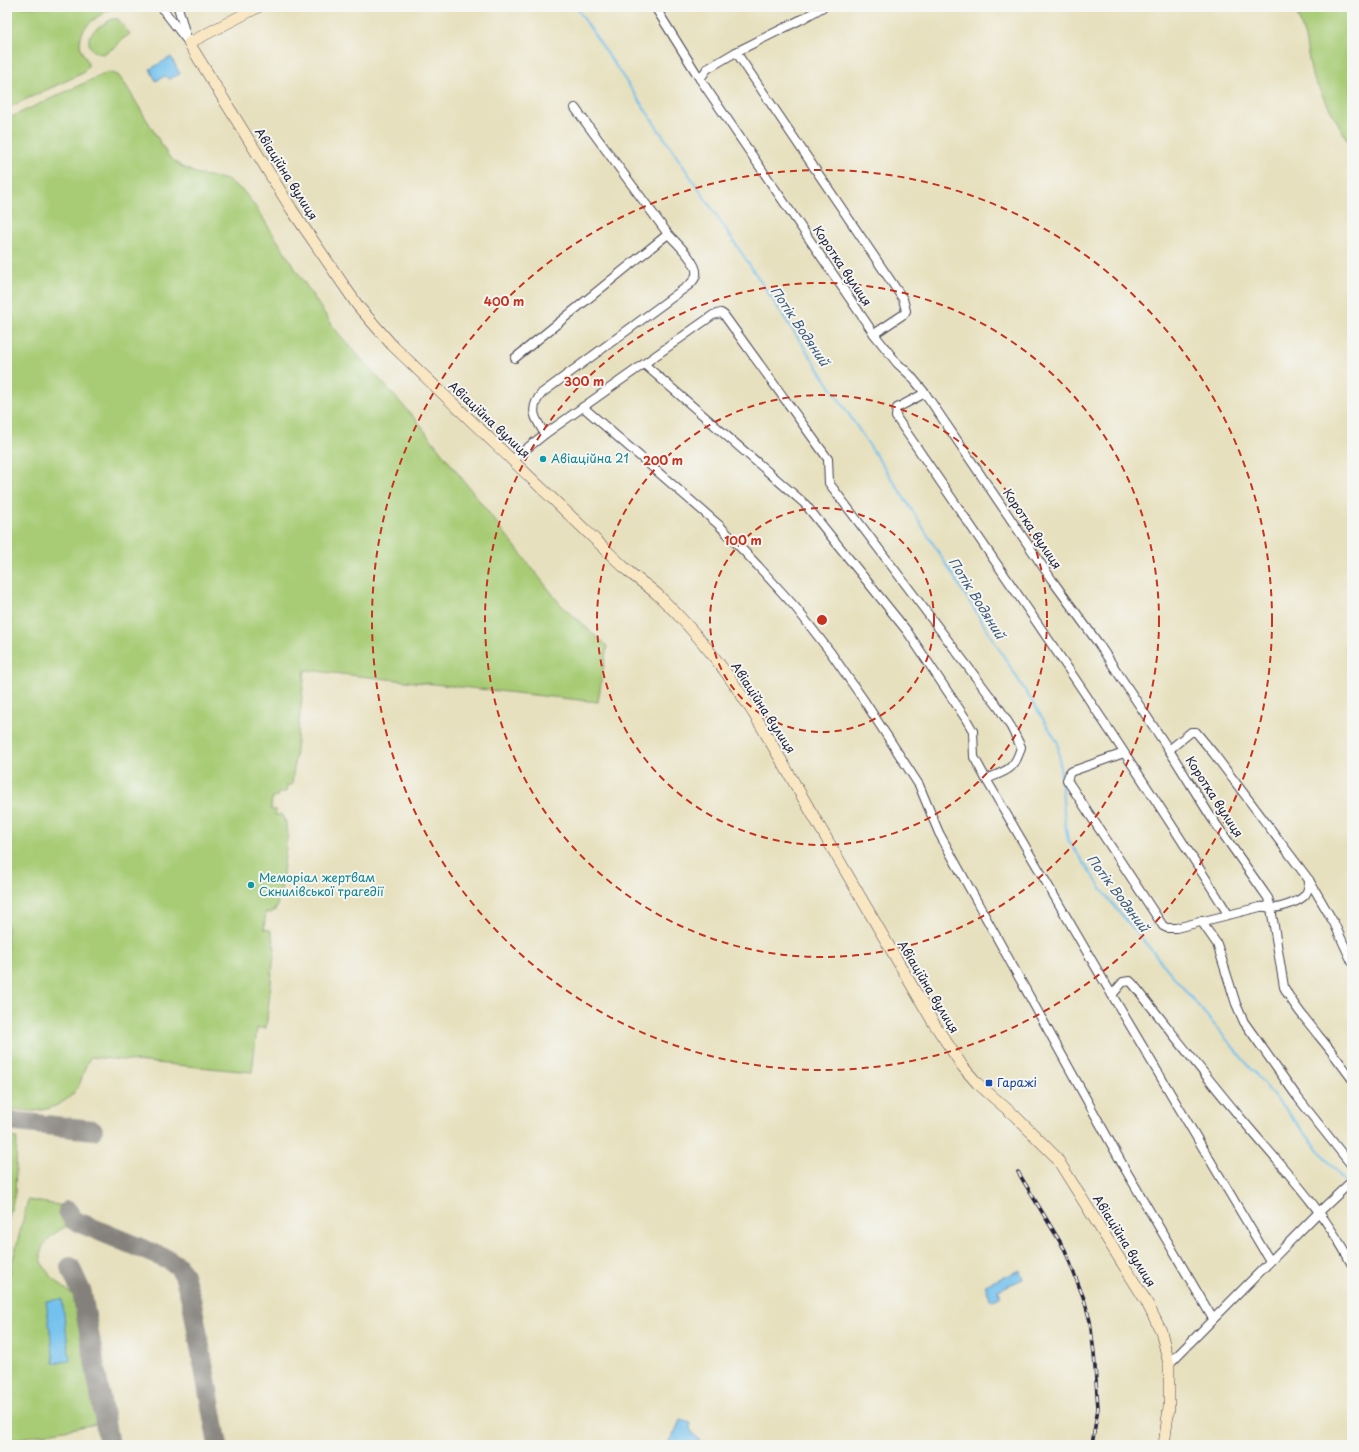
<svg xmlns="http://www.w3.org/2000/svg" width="1359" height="1452" viewBox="0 0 1359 1452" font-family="'Playpen Sans',sans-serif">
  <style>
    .green { fill: #a8cc76; stroke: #657758 }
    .water { fill: #73c1ee; stroke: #4a7294 }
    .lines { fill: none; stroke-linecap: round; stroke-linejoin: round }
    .stream { stroke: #73c1ee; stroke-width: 2 }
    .taxiway { stroke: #84817c; stroke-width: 20 }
    .street-casing { stroke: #403e4f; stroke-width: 10 }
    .secondary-casing { stroke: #403e4f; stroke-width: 12 }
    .street { stroke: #fff; stroke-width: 8 }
    .secondary { stroke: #f9e7c3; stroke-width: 11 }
    .rail-casing { stroke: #22223b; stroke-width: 3.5 }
    .rail { stroke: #f6f6f2; stroke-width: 2; stroke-dasharray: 6; stroke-linecap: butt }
    .ring { fill: none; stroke: #c8321e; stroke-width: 2; stroke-dasharray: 7 5 }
    .culture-dot { fill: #0f9aa8; stroke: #f6f6f2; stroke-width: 1.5 }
    .transit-dot { fill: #1a4fb4; stroke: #f6f6f2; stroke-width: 1.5 }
    .labels { text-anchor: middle; stroke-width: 4; stroke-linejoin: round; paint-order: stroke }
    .street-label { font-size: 12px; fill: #22223b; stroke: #f6f6f2 }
    .culture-label { font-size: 12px; fill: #0d838f; stroke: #f6f6f2; text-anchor: start }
    .transit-label { font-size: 12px; fill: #164399; stroke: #f6f6f2; text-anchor: start }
    .water-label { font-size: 13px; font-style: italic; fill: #3e5a7a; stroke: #f6f6f2 }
    .centre { fill: #c8321e; stroke: #f6f6f2; stroke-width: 2 }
    .ring-label { font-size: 12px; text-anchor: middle; font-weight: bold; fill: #c8321e; stroke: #f6f6f2; stroke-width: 4; stroke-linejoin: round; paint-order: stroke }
  </style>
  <rect width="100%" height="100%" fill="#f6f6f2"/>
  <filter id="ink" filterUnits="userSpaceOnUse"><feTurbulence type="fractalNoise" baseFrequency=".025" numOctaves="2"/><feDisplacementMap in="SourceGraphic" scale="8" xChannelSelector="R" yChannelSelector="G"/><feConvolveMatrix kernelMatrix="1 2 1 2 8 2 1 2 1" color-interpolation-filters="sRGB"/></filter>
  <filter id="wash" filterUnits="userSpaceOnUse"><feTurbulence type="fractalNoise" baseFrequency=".012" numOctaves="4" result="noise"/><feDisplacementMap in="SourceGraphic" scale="16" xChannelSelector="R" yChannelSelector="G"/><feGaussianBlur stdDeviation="0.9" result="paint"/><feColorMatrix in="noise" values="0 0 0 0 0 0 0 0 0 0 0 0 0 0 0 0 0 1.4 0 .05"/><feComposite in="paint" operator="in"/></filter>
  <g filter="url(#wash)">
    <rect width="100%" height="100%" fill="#e7e0be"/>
    <g class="green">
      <path d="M7,7H113C98,17 75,27 81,49C83,56 87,57 88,66L83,73L7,108Z"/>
      <polygon points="1295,7 1352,7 1352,149 1312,76 1305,38"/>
      <path d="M112,19H118L130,34L120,41L117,46L103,54C97,53 92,51 90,46C84,32 103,25 112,19Z"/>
      <path d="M108,72L118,75L127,87L169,157L182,167L198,174L228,180L244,192L257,209L322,310L338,333L417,421L561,605L607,646L598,702L305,670L292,785H287V791H284V793H278L277,797H272L271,810H276L275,815H282V817L284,818V821H286V830L288,831L280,898H278L277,908H275V911L273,910L272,913L266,912L264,929L271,930L270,933H272V939L274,940L273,946H275L266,1028H257L252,1072L91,1057C84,1065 84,1075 79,1085C71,1101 50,1111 32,1111C24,1111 15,1109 7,1108V119Z"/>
      <polygon points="7,1137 17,1138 15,1194 7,1225"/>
      <path d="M28,1200L65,1206V1222L69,1225C17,1251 47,1276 79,1299L99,1420L96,1424L7,1441V1283Z"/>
    </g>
    <g class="water">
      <polygon points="171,57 180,74 169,79 165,76 156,81 150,69"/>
      <polygon points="1020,1270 1023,1279 998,1290 1000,1297 991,1301 985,1285"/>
      <polygon points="62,1299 70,1361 54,1363 46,1301"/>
      <polygon points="680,1420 691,1423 690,1429 703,1445 666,1445 675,1432"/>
    </g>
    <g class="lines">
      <g class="stream">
        <polyline points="576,7 725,228 907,502 1058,743 1065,823 1068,840 1110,901 1291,1116 1346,1183"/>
        <polyline points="1349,1186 1352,1190"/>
      </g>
      <g class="taxiway">
        <polyline points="7,1121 93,1130"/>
        <polyline points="68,1211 73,1220 169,1260 178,1266 184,1275 192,1303 218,1445"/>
        <polyline points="70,1267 82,1293 109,1445"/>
      </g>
    </g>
  </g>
  <g filter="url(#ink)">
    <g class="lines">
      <defs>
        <g id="street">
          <polyline points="161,7 189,43"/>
          <polyline points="178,7 187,39"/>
          <path d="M655,7L700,79L874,334L897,363L910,375L925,393L1052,580L1098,643L1169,750L1211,817L1261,888L1268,898L1271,908L1284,987C1293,1006 1306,1019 1318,1035C1330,1049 1341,1064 1352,1079"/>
          <polyline points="736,52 903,299 906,311 904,314 874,334"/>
          <polyline points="700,79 707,69 736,52 802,19 823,7"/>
          <polyline points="515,358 668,234"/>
          <polyline points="644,364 805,504 907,631 966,719 973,731 974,757 986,779 1112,995 1270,1261"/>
          <path d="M925,393L897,408L896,417C1009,582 1123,745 1228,914"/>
          <polyline points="583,407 719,525 758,566 796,608 831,653 863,699 919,785 939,833 1125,1169 1213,1319"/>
          <path d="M545,434C535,419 528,409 542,393L689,285C692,282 695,280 696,275C699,264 676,242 668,234L575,108"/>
          <path d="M512,460L545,434L713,315L721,313L724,315L828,459L829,483L999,708L1011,727L1021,747C1015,770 1006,771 986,779"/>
          <polyline points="1169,750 1191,732 1196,732 1214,754 1309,880 1334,923 1352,962"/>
          <path d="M1124,753L1070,772L1067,780L1163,926L1167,928H1176L1260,907C1265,906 1268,908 1272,908C1281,908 1299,902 1305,895C1308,891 1309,885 1309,880"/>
          <polyline points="1201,921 1217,944 1236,1004 1244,1022 1298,1098 1352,1166"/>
          <path d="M1112,995L1123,982L1130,981L1133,984C1170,1030 1206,1077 1245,1123C1282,1167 1326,1213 1352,1265"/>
          <polyline points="1169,1364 1318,1213 1352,1181"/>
        </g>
        <path id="secondary" d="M258,7L189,43L292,210L358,306L392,345L628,571C638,580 650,587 659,596C700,635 734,680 763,729L933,1022L963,1067L977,1083L1015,1116L1056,1157L1146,1301L1161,1331L1169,1364V1407L1164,1445"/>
      </defs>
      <use href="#street" class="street-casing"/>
      <use href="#secondary" class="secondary-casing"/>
      <use href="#street" class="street"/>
      <use href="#secondary" class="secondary"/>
      <defs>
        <polyline id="rail" points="1018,1172 1065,1250 1084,1299 1090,1321 1094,1353 1098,1408 1092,1445"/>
      </defs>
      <use href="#rail" class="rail-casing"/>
      <use href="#rail" class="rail"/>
    </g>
  </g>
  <g class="ring">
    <circle cx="822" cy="620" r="112"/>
    <circle cx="822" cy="620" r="225"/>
    <circle cx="822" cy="620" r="337"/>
    <circle cx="822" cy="620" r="450"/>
  </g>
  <g class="culture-dot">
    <circle cx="543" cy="459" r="4"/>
    <circle cx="251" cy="885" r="4"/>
  </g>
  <rect class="transit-dot" x="985" y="1079" width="8" height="8" rx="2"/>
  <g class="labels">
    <g class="street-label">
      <text transform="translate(286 174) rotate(58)" y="4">Авіаційна вулиця</text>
      <text transform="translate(842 266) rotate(56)" y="4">Коротка вулиця</text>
      <text transform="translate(489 420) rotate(43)" y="4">Авіаційна вулиця</text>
      <text transform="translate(1032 529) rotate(56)" y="4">Коротка вулиця</text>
      <text transform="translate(763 708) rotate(57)" y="4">Авіаційна вулиця</text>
      <text transform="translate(1214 797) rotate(57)" y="4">Коротка вулиця</text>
      <text transform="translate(928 987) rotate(59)" y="4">Авіаційна вулиця</text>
      <text transform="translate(1124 1241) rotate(58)" y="4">Авіаційна вулиця</text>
    </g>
    <g class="culture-label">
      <text x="551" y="463">Авіаційна 21</text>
      <text x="259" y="882">Меморіал жертвам<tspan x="259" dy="14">Скнилівської трагедії</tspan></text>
    </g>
    <g class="transit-label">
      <text x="997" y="1087">Гаражі</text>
    </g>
    <g class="water-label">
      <text transform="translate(800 326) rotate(56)" y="5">Потік Водяний</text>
      <text transform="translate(977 598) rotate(58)" y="5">Потік Водяний</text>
      <text transform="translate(1118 893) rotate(53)" y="5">Потік Водяний</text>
    </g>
  </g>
  <circle cx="822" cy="620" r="6" class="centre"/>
  <g class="ring-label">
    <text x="504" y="306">400 m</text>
    <text x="584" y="386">300 m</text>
    <text x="663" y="465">200 m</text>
    <text x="743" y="545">100 m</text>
  </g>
  <rect width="1359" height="1452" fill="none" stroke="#f6f6f2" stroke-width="24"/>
</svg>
